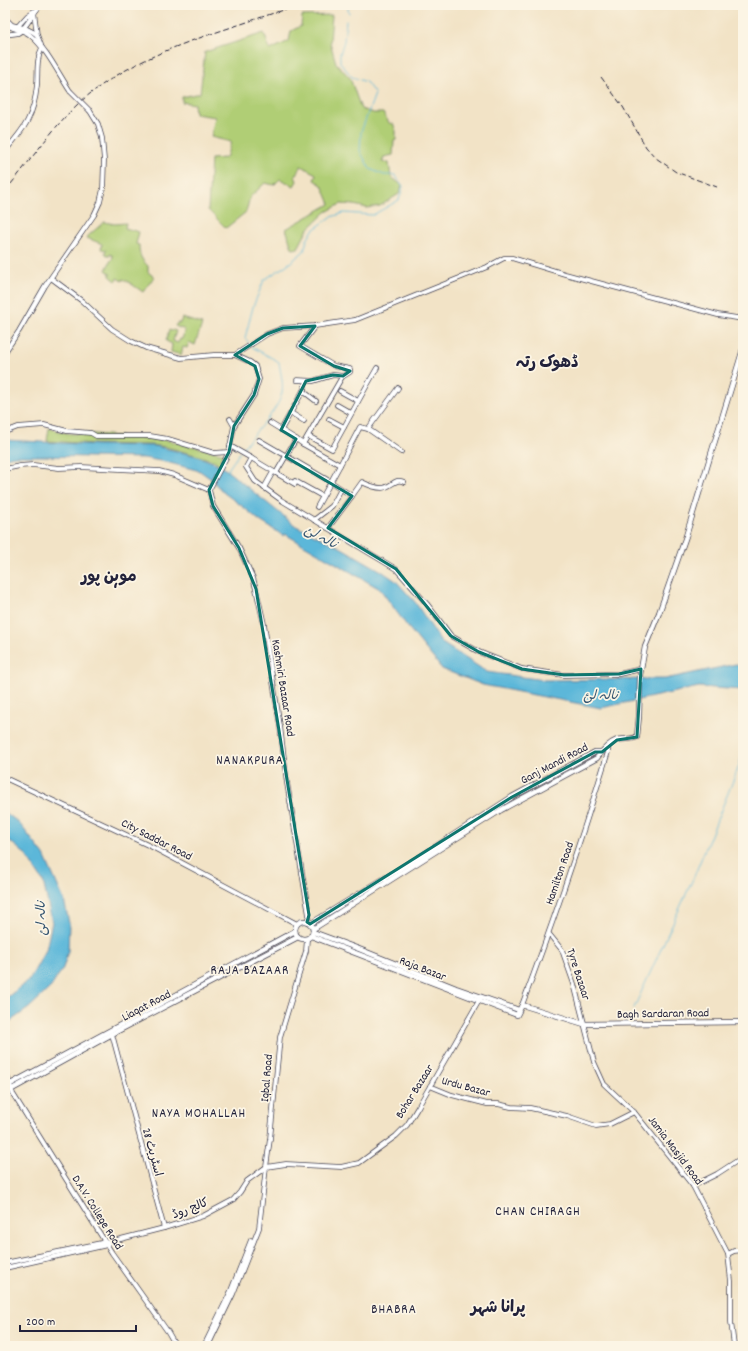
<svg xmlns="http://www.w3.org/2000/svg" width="748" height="1351" viewBox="0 0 748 1351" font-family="Dekko,'Playpen Sans Arabic',sans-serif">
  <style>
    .green { fill: #b0ce75; stroke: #697858 }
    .water { fill: #5cb7d9; stroke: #3f6c8a }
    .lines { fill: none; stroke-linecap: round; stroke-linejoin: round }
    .stream { stroke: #5cb7d9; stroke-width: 1 }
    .tertiary-casing { stroke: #413f50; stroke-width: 5.5 }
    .secondary-casing { stroke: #413f50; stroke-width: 6 }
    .tertiary { stroke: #fff; stroke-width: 4 }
    .secondary { stroke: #fff; stroke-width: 4.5 }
    .rail { stroke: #22223b; stroke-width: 1; stroke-dasharray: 6 3; stroke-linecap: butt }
    .tertiary-bridge-casing { stroke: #413f50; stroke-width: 5.5; stroke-linecap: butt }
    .tertiary-bridge { stroke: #fff; stroke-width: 4 }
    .marked { fill: none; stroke: #0f766e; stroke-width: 3; stroke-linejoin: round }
    .labels { text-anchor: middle; stroke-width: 3.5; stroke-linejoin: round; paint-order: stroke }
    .street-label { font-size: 12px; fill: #22223b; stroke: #fcf5e5 }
    .water-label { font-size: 13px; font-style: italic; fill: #365672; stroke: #fcf5e5 }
    .neighbourhood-label { font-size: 13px; letter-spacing: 1px; fill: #22223b; stroke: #fcf5e5 }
    .district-label { font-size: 16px; font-weight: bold; fill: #22223b; stroke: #fcf5e5 }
  </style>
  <rect width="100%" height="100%" fill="#fcf5e5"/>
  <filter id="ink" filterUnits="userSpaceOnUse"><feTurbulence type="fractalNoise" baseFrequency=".025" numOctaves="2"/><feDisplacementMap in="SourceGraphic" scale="8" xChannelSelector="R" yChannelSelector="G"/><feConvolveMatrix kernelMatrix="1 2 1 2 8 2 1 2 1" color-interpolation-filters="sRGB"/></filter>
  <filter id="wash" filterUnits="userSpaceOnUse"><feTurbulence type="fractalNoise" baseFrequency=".012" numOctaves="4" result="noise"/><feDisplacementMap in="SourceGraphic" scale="16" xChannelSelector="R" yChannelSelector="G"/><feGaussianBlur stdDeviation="0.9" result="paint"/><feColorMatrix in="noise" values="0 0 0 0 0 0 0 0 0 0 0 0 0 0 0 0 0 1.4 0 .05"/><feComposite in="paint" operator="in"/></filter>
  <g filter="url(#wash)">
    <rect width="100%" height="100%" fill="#f2e3c6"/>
    <g class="green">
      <path d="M332,15L330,42L336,63L350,78L361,109L373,113H383L390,124L393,123L396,131V140L394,141L393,155L384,157L382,162L389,163L391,177L402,185L399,194L380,206L367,208L354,205L341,204L326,212L308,229L298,248L293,249C289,243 289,236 286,229L330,204L322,185L314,180L316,174L301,166L295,176L297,181L294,186L280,179L274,185L265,183L250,197L246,212L226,228L208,210L211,159L226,158L231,142L211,137L215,117L195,114L194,104L182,102V97L200,93L205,52L264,33L270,50L289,41L291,31L301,26L302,16Z"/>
      <path d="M104,222L115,224L126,223L125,228L139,232L136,244L139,245C139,255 141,259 148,266V272L154,277L143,292L127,281L123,279L122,281L117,278L116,281L110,276V273L106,270L111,260H112L113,256L110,254L109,257L105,253L106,250L101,249L102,244L87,238L88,236Z"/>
      <polygon points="182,318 202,324 195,345 189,342 187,348 183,347 181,355 171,352 172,344 166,341 169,330 172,331 173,330 176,331 173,341 178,343 180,339 182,339 185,330 175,326 177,323 180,323"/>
      <path d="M49,428C59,431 72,436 83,433L166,440L225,454L220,465L215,461L199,456L166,447L151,445L96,444L47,441Z"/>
    </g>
    <g class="water">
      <polygon points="5,440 97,445 155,446 197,456 220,465 296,526 340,547 380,570 396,581 415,602 442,643 487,672 544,680 665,679 736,664 743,666 743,690 699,687 601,708 483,685 442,669 407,626 380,589 285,534 284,536 260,521 242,506 224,493 211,479 200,471 166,462 144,458 39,456 14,456 5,458"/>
      <polygon points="5,812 19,823 44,855 64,900 69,923 68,951 63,968 51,987 29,1008 5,1025 5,999 29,980 46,950 52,922 43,881 25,854 5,837"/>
    </g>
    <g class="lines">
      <g class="stream">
        <polyline points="347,5 349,13"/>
        <polyline points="249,343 245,338 253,307 264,280 291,262 304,251 307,240 313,230 331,217 344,213 373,215 399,200 403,186 395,175 384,175 370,169 360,151 361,132 375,94 366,82 352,77 340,62 340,54 344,41 346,21"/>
        <path d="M242,450C251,435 277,412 281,396C285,386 280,372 279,362L252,347"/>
        <polyline points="227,471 240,452"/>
        <polyline points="634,1008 693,879 739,766 743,752"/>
      </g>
    </g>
  </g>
  <g filter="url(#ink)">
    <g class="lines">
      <defs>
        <g id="tertiary">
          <polyline points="34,12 37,35"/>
          <polyline points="5,18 12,25 27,29 33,32 37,35 41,45"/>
          <path d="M5,23C13,31 22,28 30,35C47,49 58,73 70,91"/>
          <polyline points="17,27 27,16 34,11"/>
          <path d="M5,35C9,34 14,34 18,33C26,29 33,12 41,5"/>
          <path d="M5,151C25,128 34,116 37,85C38,72 36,59 42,48"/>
          <polyline points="51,278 82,301 112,329 131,341 146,348 181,358 214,355 235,355 250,362 255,366 259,379 254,395 234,426 229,452 209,490"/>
          <polyline points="5,352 19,331 45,286 94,215 100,202 103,189 104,160 102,138 98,124 90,111"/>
          <polyline points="235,355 267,334 283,328 315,326 355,320 487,267 504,258 512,258 565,274 718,315 743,319"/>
          <polyline points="297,380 313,381 333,375 343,376"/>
          <polyline points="303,391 316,401"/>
          <polyline points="340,391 358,401"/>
          <polyline points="337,405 351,413"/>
          <polyline points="291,413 304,421"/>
          <polyline points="230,419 234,426"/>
          <polyline points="329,419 344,427"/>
          <polyline points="270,423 296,439"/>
          <polyline points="368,429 398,388"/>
          <polyline points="281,430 304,389 306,381"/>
          <polyline points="5,432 18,427 44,425 67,431 91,433 96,436 150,436 168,439 214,453 229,452"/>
          <polyline points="308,436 332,449 365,389 377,368"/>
          <path d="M259,440L331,482L352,496L362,482C368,485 375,488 382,488C391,488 395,477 404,482"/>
          <polyline points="303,444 340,465 360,427 368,429 401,452"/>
          <polyline points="230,446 251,458 246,467 255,481 281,500 396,569 427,604 451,636 479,652 522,669 564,675 619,674 641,669"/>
          <polyline points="251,458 276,473 296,439 303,444 342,377 350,372 350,369 334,366 300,346 315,326"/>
          <polyline points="5,469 20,466 33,465 59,468 81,467 159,471 174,475 209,490"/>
          <polyline points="276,473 295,484"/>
          <polyline points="295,481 322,496"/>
          <polyline points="264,488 273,472"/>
          <polyline points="209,490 213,506 239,548 253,578 256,589 264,624 280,726 287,783 309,915 307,922"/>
          <polyline points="317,507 340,465"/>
          <polyline points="314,520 332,506 341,489"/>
          <polyline points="328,528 352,496"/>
          <polyline points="5,778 152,847 297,924"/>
          <polyline points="549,934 562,950 574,984 594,1062 604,1084 634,1112 693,1186 728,1254 731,1281 731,1322 734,1346"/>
          <path d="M522,1005C554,921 582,837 608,752V746"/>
          <polyline points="5,1033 6,1040 5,1044"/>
          <polyline points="112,1034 164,1228"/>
          <polyline points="5,1070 13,1094 112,1253 168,1332 176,1346"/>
          <polyline points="430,1086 452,1095 487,1104 498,1104 511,1107 530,1108 567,1116 596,1126 610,1124 634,1112"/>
          <polyline points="693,1186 717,1174 743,1157"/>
          <polyline points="728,1254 734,1251 743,1250"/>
          <polyline points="5,1263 106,1242"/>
          <polyline points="5,1268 107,1245 109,1242 164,1228 203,1216 233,1200 240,1192 247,1181 266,1167 286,1164 341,1167 359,1163 396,1136 407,1125 418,1107 480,999"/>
          <polyline points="204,1346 230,1293 251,1240"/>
          <polyline points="208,1346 233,1294 259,1228 266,1167 270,1139 280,1037 306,951 307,939"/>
        </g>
        <g id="secondary">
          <circle cx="304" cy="930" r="9"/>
          <polyline points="310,924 421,856 512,797 595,752 602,752"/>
          <path d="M313,929L501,810L597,758C602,751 609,743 617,740C623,738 631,740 637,737L639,716L640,675L645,647L659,613L686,536L743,349"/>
          <polyline points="313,932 359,949 456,988 519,1010"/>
          <polyline points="311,936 517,1015 522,1005 584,1024 743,1022"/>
          <polyline points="5,1087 295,931"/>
          <polyline points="5,1093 112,1034 298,937"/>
        </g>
      </defs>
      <use href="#tertiary" class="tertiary-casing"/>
      <use href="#secondary" class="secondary-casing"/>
      <use href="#tertiary" class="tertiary"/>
      <use href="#secondary" class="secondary"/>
      <g class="rail">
        <polyline points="601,77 623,107 646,147 656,158 676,172 717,187"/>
        <path d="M5,191C30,162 51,129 79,103C123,64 177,45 232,27C254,20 276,12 298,5"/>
      </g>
      <defs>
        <polyline id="tertiary-bridge" points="70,91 90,111"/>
      </defs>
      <use href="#tertiary-bridge" class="tertiary-bridge-casing"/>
      <use href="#tertiary-bridge" class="tertiary-bridge"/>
    </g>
  </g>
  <path class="marked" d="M315,326L300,346L334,366L350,371L343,376L333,375L306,381L281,430L296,439L286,457L352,496L328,528L396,569L451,636L479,652L522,669L564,675L619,674L641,669L637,737L617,740L602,752H595L512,797L310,924L307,922L309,915L256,589L239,548L213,506L209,490L229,452L234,426L254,395L259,379L255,366L235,355L267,334L283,328Z"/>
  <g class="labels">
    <g class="street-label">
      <text transform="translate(284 688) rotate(81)" y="4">Kashmiri Bazaar Road</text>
      <text transform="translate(554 763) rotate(-28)" y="4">Ganj Mandi Road</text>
      <text transform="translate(157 839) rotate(27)" y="4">City Saddar Road</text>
      <text transform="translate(559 873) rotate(-71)" y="4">Hamilton Road</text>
      <text transform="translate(423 968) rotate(21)" y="4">Raja Bazar</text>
      <text transform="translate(579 974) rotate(72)" y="4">Tyre Bazaar</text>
      <text transform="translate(146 1005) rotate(-28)" y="4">Liaqat Road</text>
      <text transform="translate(663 1013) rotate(-1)" y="4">Bagh Sardaran Road</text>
      <text transform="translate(266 1078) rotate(-85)" y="4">Iqbal Road</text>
      <text transform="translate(466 1086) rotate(15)" y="4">Urdu Bazar</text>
      <text transform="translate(414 1091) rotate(-58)" y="4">Bohar Bazaar</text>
      <text transform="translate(676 1150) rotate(53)" y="4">Jamia Masjid Road</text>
      <text transform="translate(153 1152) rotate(75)" y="4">اسٹریٹ 28</text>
      <text transform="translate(190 1208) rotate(-21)" y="4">کالج روڈ</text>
      <text transform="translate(98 1212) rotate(58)" y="4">D.A.V. College Road</text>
    </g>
    <g class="water-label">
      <text transform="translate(322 536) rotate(29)" y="5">نالہ لئ</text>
      <text x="601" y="699">نالہ لئ</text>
      <text transform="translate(40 918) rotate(-91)" y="5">نالہ لئ</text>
    </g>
    <g class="neighbourhood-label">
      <text x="250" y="764">NANAKPURA</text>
      <text x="250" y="974">RAJA BAZAAR</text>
      <text x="199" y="1117">NAYA MOHALLAH</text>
      <text x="538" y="1215">CHAN CHIRAGH</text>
      <text x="394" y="1313">BHABRA</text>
    </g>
    <g class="district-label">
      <text x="547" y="367">ڈھوک رتہ</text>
      <text x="109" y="581">موہن پور</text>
      <text x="498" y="1312">پرانا شہر</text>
    </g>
  </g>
  <rect width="748" height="1351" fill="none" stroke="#fcf5e5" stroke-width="20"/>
  <path d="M20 1325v6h116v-6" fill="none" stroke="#22223b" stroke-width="2"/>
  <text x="26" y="1325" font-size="12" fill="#22223b" stroke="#fcf5e5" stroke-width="3" paint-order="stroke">200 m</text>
</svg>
